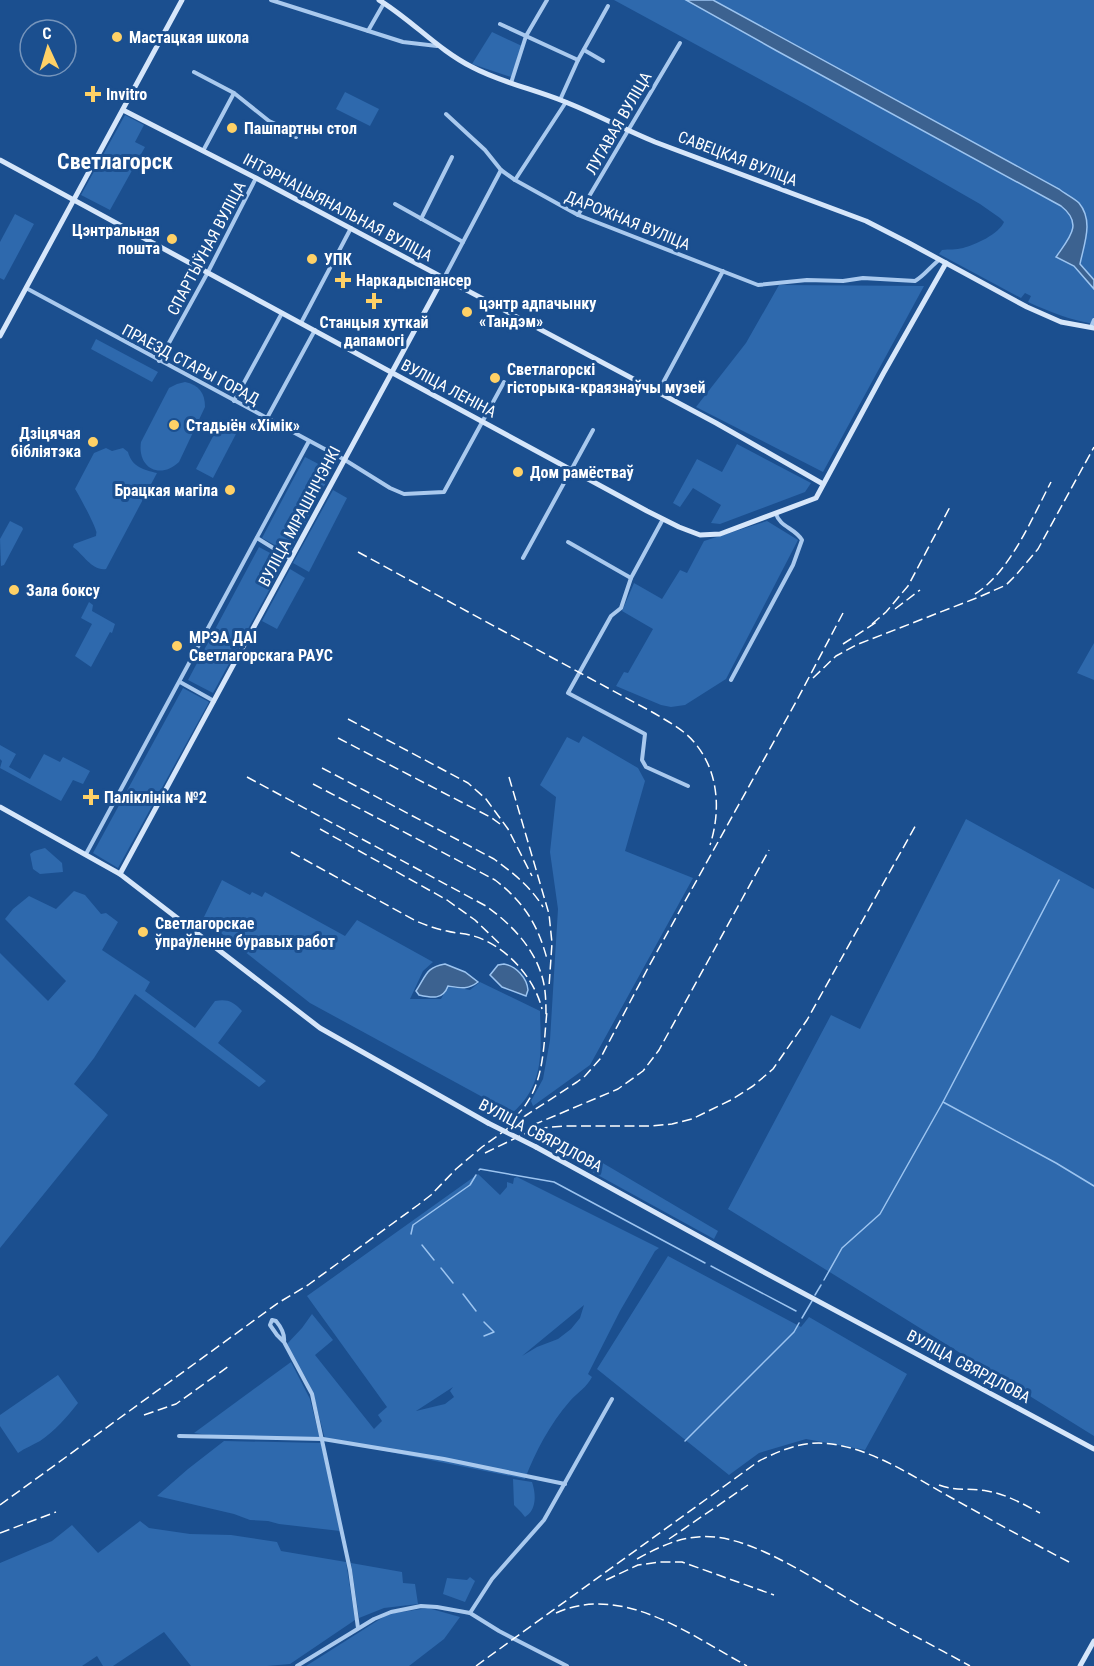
<svg xmlns="http://www.w3.org/2000/svg" width="1094" height="1666" viewBox="0 0 1094 1666" font-family="'Roboto Condensed',sans-serif">
  <style>
    .green { fill: #2e69ad; fill-rule: evenodd }
    .water { fill: #3c6290; stroke: #9cc4f0; stroke-width: 1.5 }
    .lines { fill: none; stroke-linecap: round; stroke-linejoin: round }
    .stream { stroke: #9cc4f0; stroke-width: 1.5 }
    .street { stroke: #a9c9ee; stroke-width: 4 }
    .secondary { stroke: #d6e6fa; stroke-width: 5 }
    .rail { stroke: #fff; stroke-width: 1.5; stroke-dasharray: 10 4.5; stroke-linecap: butt }
    .secondary-bridge { stroke: #d6e6fa; stroke-width: 5 }
    .poi-dot { fill: #ffd166; stroke: #1b4f8f; stroke-width: 2 }
    .labels { text-anchor: middle; stroke-width: 6; stroke-linejoin: round; paint-order: stroke }
    .poi-label { font-size: 16px; font-weight: bold; fill: #fff; stroke: #1b4f8f; text-anchor: start }
    .street-label { font-size: 16px; fill: #fff; stroke: #1b4f8f }
    .district-label { font-size: 22px; font-weight: bold; fill: #fff; stroke: #1b4f8f }
  </style>
  <rect width="100%" height="100%" fill="#1b4f8f"/>
  <g class="green">
    <path d="M614,0H1094V324C1070,320 1050,312 1028,302L1031,296L1025,293L1021,298L939,254L942,250C949,249 956,250 963,248C975,245 999,234 1004,222L1000,218L980,204L807,105Z"/>
    <polygon points="492,32 522,46 511,77 472,64"/>
    <polygon points="345,92 379,109 370,126 336,109"/>
    <polygon points="125,115 144,125 135,142 145,147 110,210 81,195"/>
    <polygon points="15,214 34,224 4,280 0,278 0,242"/>
    <polygon points="779,285 924,286 823,472 696,407 746,343"/>
    <polygon points="96,339 158,372 152,382 91,349"/>
    <path d="M185,382C199,385 205,393 205,407L179,462C160,480 137,468 141,442L169,388L177,384Z"/>
    <polygon points="220,423 237,432 213,478 196,469"/>
    <polygon points="737,444 811,483 805,492 720,524 711,523 721,505 693,488 680,507 673,503 697,459 722,472"/>
    <path d="M106,448L112,451L123,448L128,452C132,467 144,470 157,473L106,569C92,571 84,555 73,547L74,544L96,536C96,534 97,532 96,531C96,527 78,493 75,489L94,453Z"/>
    <polygon points="305,457 332,471 289,553 262,538"/>
    <polygon points="333,490 347,498 309,572 293,563"/>
    <polygon points="10,521 22,527 23,529 4,565 1,566 0,539"/>
    <polygon points="767,521 798,540 726,679 685,705 671,707 661,705 616,686 624,672 628,673 653,629 622,611 634,583 662,599 680,570 687,573 704,541"/>
    <polygon points="259,547 285,561 213,693 188,680"/>
    <polygon points="290,569 305,578 277,629 262,621"/>
    <polygon points="89,602 93,605 92,611 115,624 112,633 110,632 91,667 75,656 92,624 81,618"/>
    <polygon points="1094,643 1094,680 1077,673"/>
    <polygon points="183,688 209,702 118,868 93,853"/>
    <polygon points="583,736 638,768 645,781 625,851 693,878 590,1065 533,1106 531,1101 543,1079 550,1040 558,909 550,852 556,797 540,785 567,737 579,743"/>
    <polygon points="0,745 16,754 9,767 30,779 44,754 60,762 63,757 90,771 83,784 73,780 61,801 0,768 2,761 0,759"/>
    <polygon points="966,819 1094,889 1094,1436 728,1209 831,1015 860,1029"/>
    <polygon points="45,848 62,863 63,872 40,874 33,869 30,854 34,851"/>
    <path d="M222,880L250,895L252,892L262,897L265,892L345,936L357,920L433,962L423,971L410,999H441L448,986L470,990L480,982L540,1011C541,1051 545,1085 512,1113L310,1003L203,919Z"/>
    <path d="M74,891L85,895L101,914L106,913L118,922L102,950L150,982L145,991L195,1028L215,1001C227,999 233,1001 242,1011L218,1043L266,1081L259,1087L135,994L94,1058L74,1084L108,1115L0,1248V953L48,1001L66,981L5,919L13,909L29,896L56,909Z"/>
    <polygon points="544,1133 557,1136 718,1231 714,1239 534,1140 536,1135"/>
    <path d="M478,1174L500,1195L507,1187V1182L513,1184L514,1178L517,1177L659,1248L655,1251L620,1311L588,1374L592,1377C587,1387 577,1393 570,1401C550,1424 535,1452 525,1479L325,1439L314,1397L307,1380L286,1345L302,1328L312,1314L333,1340L315,1355L374,1429L382,1421L378,1415L387,1407L307,1296ZM584,1305L580,1318L571,1329L558,1339L537,1347L522,1356ZM453,1387L450,1391L454,1397L445,1404L416,1411Z"/>
    <polygon points="668,1256 801,1327 809,1317 907,1374 865,1450 806,1439 759,1453 729,1475 597,1369"/>
    <polygon points="291,1362 310,1399 320,1439 209,1435 194,1433"/>
    <path d="M58,1375L78,1403C67,1417 55,1431 40,1441C33,1445 25,1448 18,1453L0,1426V1415Z"/>
    <polygon points="224,1441 321,1443 340,1531 279,1524 268,1521 250,1520 234,1514 157,1496 188,1469"/>
    <path d="M513,1479L532,1482C536,1494 537,1510 525,1517L521,1512L514,1505Z"/>
    <polygon points="140,1521 149,1528 190,1534 231,1535 277,1542 281,1551 346,1562 355,1620 290,1664 267,1666 191,1666 164,1632 113,1666 103,1666 97,1656 82,1666 0,1666 0,1563 52,1541 72,1525 98,1553"/>
    <polygon points="351,1563 402,1572 403,1583 415,1584 418,1604 384,1608 359,1618"/>
    <polygon points="470,1577 475,1581 465,1602 443,1594 447,1578 467,1580"/>
    <polygon points="428,1608 460,1617 444,1639 409,1666 306,1666 388,1614"/>
  </g>
  <g class="water">
    <path d="M686,0H713L1059,189C1065,194 1074,198 1079,203C1094,221 1084,244 1080,264L1094,280V289L1074,266L1056,257C1069,238 1084,224 1061,206L777,51Z"/>
    <path d="M445,964L465,972L478,982C468,990 460,988 448,986C443,1000 432,998 419,995L416,991C426,976 426,967 445,964Z"/>
    <path d="M504,964C516,966 527,978 528,990L526,996L502,987L490,975L498,965Z"/>
  </g>
  <g class="lines">
    <g class="stream">
      <polyline points="943,1102 1056,1163 1094,1186"/>
      <polyline points="479,1170 480,1169 554,1182 705,1263"/>
      <polyline points="411,1234 413,1225 470,1185 476,1175"/>
      <polyline points="422,1245 434,1260"/>
      <polyline points="711,1266 796,1311"/>
      <polyline points="441,1268 453,1283"/>
      <polyline points="824,1280 842,1248 880,1214 943,1102 1059,880"/>
      <polyline points="463,1294 476,1311"/>
      <polyline points="815,1295 821,1285"/>
      <polyline points="802,1318 812,1301"/>
      <polyline points="484,1336 494,1332 484,1322"/>
      <polyline points="685,1441 794,1332 799,1323"/>
    </g>
    <g class="street">
      <polyline points="271,0 403,42 437,46"/>
      <polyline points="500,24 578,60"/>
      <polyline points="368,31 384,3"/>
      <polyline points="584,50 603,61"/>
      <polyline points="194,72 234,93 269,121 282,127 296,137"/>
      <polyline points="511,83 526,36 547,0"/>
      <polyline points="560,100 578,60 608,6"/>
      <path d="M446,114L485,150L501,170L515,180L578,215L758,285L807,280L843,281L863,278L915,281C924,276 931,266 939,260"/>
      <polyline points="203,151 234,93"/>
      <polyline points="515,180 566,102"/>
      <polyline points="395,204 463,242"/>
      <polyline points="578,215 680,43"/>
      <polyline points="421,219 452,157"/>
      <polyline points="444,278 501,170"/>
      <polyline points="26,288 345,460 390,488 404,494 444,492 504,382"/>
      <polyline points="301,323 351,228"/>
      <polyline points="1091,327 1094,320"/>
      <polyline points="159,361 208,272 256,178"/>
      <polyline points="658,392 723,271"/>
      <polyline points="234,401 282,313"/>
      <polyline points="267,418 315,330"/>
      <polyline points="663,519 631,578 621,608 611,616 568,693 645,734 642,760 646,767 688,786"/>
      <polyline points="257,538 291,559"/>
      <polyline points="568,542 631,578"/>
      <polyline points="523,558 593,430"/>
      <path d="M731,680L793,565L802,540C795,528 780,527 776,514"/>
      <polyline points="180,682 214,701"/>
      <polyline points="86,854 309,441"/>
      <path d="M284,1342C285,1334 281,1327 276,1321L272,1320L270,1325L277,1335L284,1342L312,1394L350,1570L358,1628"/>
      <polyline points="179,1436 323,1439 444,1459 565,1484"/>
      <polyline points="470,1613 492,1579 544,1520 612,1399"/>
      <polyline points="297,1666 374,1619 391,1612 421,1606 437,1607 470,1613 499,1631 567,1666"/>
    </g>
    <g class="secondary">
      <path d="M379,0C412,20 438,50 472,67C500,82 533,89 563,101C594,113 623,129 655,142L866,221L909,243L1027,307L1061,322L1094,328"/>
      <polyline points="123,110 256,178 716,423 823,484"/>
      <polyline points="0,160 647,511 679,527 700,535 720,534 816,498 883,374 946,263"/>
      <polyline points="0,336 182,0"/>
      <polyline points="0,807 120,874 320,1028 488,1123"/>
      <polyline points="120,874 443,278"/>
      <polyline points="536,1147 760,1270 1094,1449"/>
      <polyline points="1080,1666 1094,1641"/>
    </g>
    <g class="rail">
      <path d="M358,552L652,712C667,721 683,729 694,742C719,771 721,811 710,845"/>
      <path d="M975,594C1010,572 1032,518 1051,482"/>
      <polyline points="895,609 920,590"/>
      <polyline points="872,624 886,612 908,586 951,505"/>
      <polyline points="843,644 878,621"/>
      <polyline points="813,678 836,656 856,645 979,597 1006,585 1016,575 1038,549 1094,447"/>
      <polyline points="348,719 468,783 486,799 508,829 532,876"/>
      <polyline points="338,738 492,818 500,824"/>
      <path d="M322,768L494,859C513,873 530,886 543,907"/>
      <path d="M247,777L486,906C511,924 535,948 543,980C546,992 546,1005 546,1018"/>
      <polyline points="509,777 549,914 552,943 549,987"/>
      <path d="M313,784L495,880C524,902 538,925 547,959"/>
      <polyline points="320,829 447,900 475,920 501,945"/>
      <path d="M291,852L416,921C426,925 436,929 447,931C454,933 462,933 470,935C503,943 534,976 542,1009"/>
      <path d="M515,1117C545,1089 543,1049 547,1011"/>
      <polyline points="533,1125 618,1089 643,1071 659,1050 769,850"/>
      <polyline points="485,1153 526,1133 541,1128 564,1126 651,1126 672,1124 692,1119 731,1100 753,1086 773,1069 807,1020 917,823"/>
      <polyline points="144,1415 176,1404 229,1366"/>
      <path d="M939,1485C954,1491 970,1488 987,1491C1006,1494 1023,1504 1040,1513"/>
      <polyline points="0,1505 278,1303 308,1285 418,1205 431,1195 456,1169 482,1147 525,1116 577,1082 585,1076 600,1059 649,966 797,700 843,613"/>
      <polyline points="0,1533 56,1512"/>
      <polyline points="669,1539 748,1485"/>
      <path d="M637,1559C662,1545 686,1534 715,1537C762,1542 820,1583 862,1607C897,1627 934,1646 970,1666"/>
      <polyline points="606,1580 638,1565 660,1562 682,1562 774,1595"/>
      <path d="M556,1613C623,1583 690,1635 747,1666"/>
      <path d="M476,1666L759,1461C785,1448 807,1439 838,1445C879,1453 914,1477 950,1497C990,1519 1030,1542 1071,1563"/>
    </g>
    <polyline class="secondary-bridge" points="488,1123 536,1147"/>
  </g>
  <g class="poi-dot">
    <circle cx="117" cy="37" r="6"/>
    <path d="M90 85h6v6h6v6h-6v6h-6v-6h-6v-6h6z"/>
    <circle cx="232" cy="128" r="6"/>
    <circle cx="172" cy="239" r="6"/>
    <circle cx="312" cy="259" r="6"/>
    <path d="M340 271h6v6h6v6h-6v6h-6v-6h-6v-6h6z"/>
    <path d="M371 292h6v6h6v6h-6v6h-6v-6h-6v-6h6z"/>
    <circle cx="467" cy="312" r="6"/>
    <circle cx="495" cy="378" r="6"/>
    <circle cx="174" cy="425" r="6"/>
    <circle cx="93" cy="442" r="6"/>
    <circle cx="518" cy="472" r="6"/>
    <circle cx="230" cy="490" r="6"/>
    <circle cx="14" cy="590" r="6"/>
    <circle cx="177" cy="646" r="6"/>
    <path d="M88 788h6v6h6v6h-6v6h-6v-6h-6v-6h6z"/>
    <circle cx="143" cy="932" r="6"/>
  </g>
  <g class="labels">
    <g class="poi-label">
      <text x="129" y="43">Мастацкая школа</text>
      <text x="106" y="100">Invitro</text>
      <text x="244" y="134">Пашпартны стол</text>
      <text x="160" y="236" text-anchor="end">Цэнтральная<tspan x="160" dy="18">пошта</tspan></text>
      <text x="324" y="265">УПК</text>
      <text x="356" y="286">Наркадыспансер</text>
      <text x="479" y="309">цэнтр адпачынку<tspan x="479" dy="18">«Тандэм»</tspan></text>
      <text x="374" y="328" text-anchor="middle">Станцыя хуткай<tspan x="374" dy="18">дапамогі</tspan></text>
      <text x="507" y="375">Светлагорскі<tspan x="507" dy="18">гісторыка-краязнаўчы музей</tspan></text>
      <text x="186" y="431">Стадыён «Хімік»</text>
      <text x="81" y="439" text-anchor="end">Дзіцячая<tspan x="81" dy="18">бібліятэка</tspan></text>
      <text x="530" y="478">Дом рамёстваў</text>
      <text x="218" y="496" text-anchor="end">Брацкая магіла</text>
      <text x="26" y="596">Зала боксу</text>
      <text x="189" y="643">МРЭА ДАІ<tspan x="189" dy="18">Светлагорскага РАУС</tspan></text>
      <text x="104" y="803">Паліклініка №2</text>
      <text x="155" y="929">Светлагорскае<tspan x="155" dy="18">ўпраўленне буравых работ</tspan></text>
    </g>
    <g class="street-label">
      <text transform="translate(618 123) rotate(-60)" y="6">ЛУГАВАЯ ВУЛІЦА</text>
      <text transform="translate(738 158) rotate(21)" y="6">САВЕЦКАЯ ВУЛІЦА</text>
      <text transform="translate(338 207) rotate(28)" y="6">ІНТЭРНАЦЫЯНАЛЬНАЯ ВУЛІЦА</text>
      <text transform="translate(628 220) rotate(22)" y="6">ДАРОЖНАЯ ВУЛІЦА</text>
      <text transform="translate(206 248) rotate(-62)" y="6">СПАРТЫЎНАЯ ВУЛІЦА</text>
      <text transform="translate(191 364) rotate(28)" y="6">ПРАЕЗД СТАРЫ ГОРАД</text>
      <text transform="translate(449 388) rotate(28)" y="6">ВУЛІЦА ЛЕНІНА</text>
      <text transform="translate(299 516) rotate(-62)" y="6">ВУЛІЦА МІРАШНІЧЭНКІ</text>
      <text transform="translate(541 1135) rotate(28)" y="6">ВУЛІЦА СВЯРДЛОВА</text>
      <text transform="translate(969 1366) rotate(28)" y="6">ВУЛІЦА СВЯРДЛОВА</text>
    </g>
    <g class="district-label">
      <text x="115" y="169">Светлагорск</text>
    </g>
  </g>
  <g transform="translate(48 48) rotate(356)"><circle r="28" fill="#1b4f8f" stroke="#7695bc" stroke-width="1.5"/>
  <path d="M0-4.5L10 22L0 15L-10 22Z" fill="#ffd166"/>
  <text y="-9" font-size="16" font-weight="bold" text-anchor="middle" fill="#ffffff">С</text>
  </g>
</svg>
